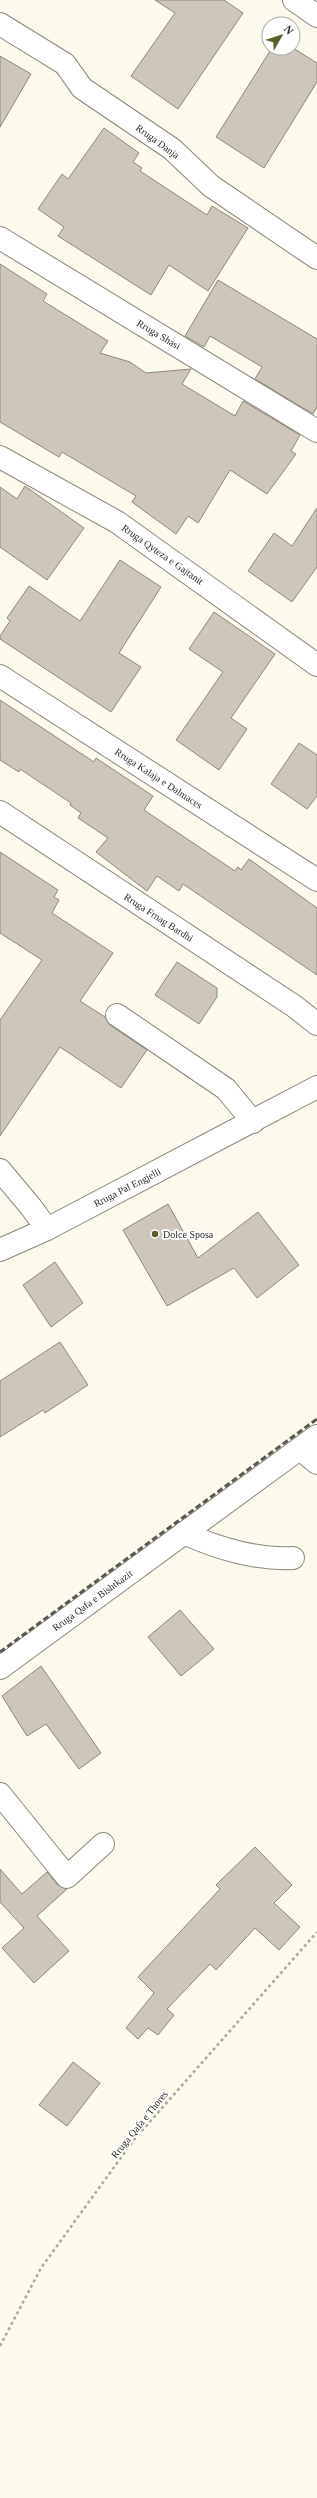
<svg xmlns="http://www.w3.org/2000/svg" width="317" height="2498" viewBox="0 0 317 2498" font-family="Georgia,serif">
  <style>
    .building { fill: #cfc6bb; stroke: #8f867c }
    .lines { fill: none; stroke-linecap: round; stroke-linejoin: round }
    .minor-casing { stroke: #8a877b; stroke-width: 24 }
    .major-casing { stroke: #8a877b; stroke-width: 24 }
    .path { stroke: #aaa99e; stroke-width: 2.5; stroke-dasharray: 3 3; stroke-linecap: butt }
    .minor { stroke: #fff; stroke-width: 22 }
    .major { stroke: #fff; stroke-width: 22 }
    .rail { stroke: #595851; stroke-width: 3; stroke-dasharray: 6 3; stroke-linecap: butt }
    .poi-dot { fill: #5c5f2c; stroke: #fff; stroke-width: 1.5 }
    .labels { text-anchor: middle; stroke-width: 3.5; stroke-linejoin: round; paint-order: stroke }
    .street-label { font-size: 10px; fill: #2b2a25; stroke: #fff }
    .poi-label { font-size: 10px; fill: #2b2a25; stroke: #fff; text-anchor: start }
  </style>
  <rect width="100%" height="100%" fill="#fcfaec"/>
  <g class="building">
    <polygon points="155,0 224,0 243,13 178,109 131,76 175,13"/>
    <polygon points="272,48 293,48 317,63 317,82 264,168 216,137"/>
    <polygon points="0,56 31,74 0,127"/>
    <polygon points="104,128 139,153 133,162 142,168 140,171 207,215 212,206 248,228 208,291 169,265 151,295 58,236 64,227 38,209 62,174 68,179"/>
    <polygon points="0,264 47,294 43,301 108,341 100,353 130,362 146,373 191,369 182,384 235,416 243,401 300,435 291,451 296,454 267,494 230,470 198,523 188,516 176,534 132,502 136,496 62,452 59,457 0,422"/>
    <polygon points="218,280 317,339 317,407 313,414 255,379 262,367 210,336 204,347 185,336"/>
    <polygon points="25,486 84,528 47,580 0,547 0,487 17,499"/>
    <polygon points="317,508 317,567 292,602 248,571 274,533 292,546"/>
    <polygon points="120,560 161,587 119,653 141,667 111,712 0,639 0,636 10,621 7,618 29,586 80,621"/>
    <polygon points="214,612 275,654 231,718 247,729 219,770 176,740 223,672 189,649"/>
    <polygon points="0,700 94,762 96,758 153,796 144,810 235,871 238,867 241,870 249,859 317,908 317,975 183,884 179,891 157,876 147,891 96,852 108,838 78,818 81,813 70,805 71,803 20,769 19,772 0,760"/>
    <polygon points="299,743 317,755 317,796 307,809 271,784"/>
    <polygon points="0,852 58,890 54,897 59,900 52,913 113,953 80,1001 105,1017 110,1025 147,1050 121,1088 60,1047 0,1136 0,1020 42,960 0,933"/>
    <polygon points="177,962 217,988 217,997 199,1024 155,995"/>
    <polygon points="168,1204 198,1258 258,1212 299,1265 257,1298 234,1268 167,1306 123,1230"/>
    <polygon points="55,1262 83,1303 51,1327 23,1285"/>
    <polygon points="60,1342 88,1385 45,1413 43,1410 0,1437 0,1381"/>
    <polygon points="180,1610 214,1649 181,1676 148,1637"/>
    <polygon points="41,1666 101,1753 79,1769 46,1724 27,1736 2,1696"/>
    <polygon points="255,1847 292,1885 274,1903 300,1927 279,1950 255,1928 216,1970 210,1964 167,2009 174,2015 158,2035 148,2028 138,2039 126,2028 154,1993 138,1977 220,1889 216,1885"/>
    <polygon points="0,1869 22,1894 47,1872 58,1885 67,1889 37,1916 69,1951 34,1983 2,1948 24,1928 0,1902"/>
    <polygon points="73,2062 100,2083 67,2126 39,2105"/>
  </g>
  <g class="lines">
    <defs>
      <g id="minor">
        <polyline points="294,0 317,16"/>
        <polyline points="0,24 65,64 82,88 172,149 211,186 317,258"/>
        <polyline points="0,238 317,431"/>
        <polyline points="0,457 117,522 317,665"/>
        <polyline points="0,676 317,880"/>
        <polyline points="0,812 294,1006 317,1024"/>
        <polyline points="117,1015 226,1089 253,1122"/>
        <polyline points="0,1170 31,1207 47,1229"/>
        <polyline points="300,1449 317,1463"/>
        <path d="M184,1533C216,1548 257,1560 293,1558"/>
        <polyline points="0,1668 317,1436"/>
        <polyline points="0,1794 67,1877 103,1844"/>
      </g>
      <polyline id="major" points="0,1250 47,1229 317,1087"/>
    </defs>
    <use href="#minor" class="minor-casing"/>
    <use href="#major" class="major-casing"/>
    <polyline class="path" points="0,2346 41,2268 133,2141 317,1932"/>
    <use href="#minor" class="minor"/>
    <use href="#major" class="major"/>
    <polyline class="rail" points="0,1652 317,1419"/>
  </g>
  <circle class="poi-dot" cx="155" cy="1234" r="4"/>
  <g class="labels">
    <g class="street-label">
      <text transform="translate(158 141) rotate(36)" y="4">Rruga Danja</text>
      <text transform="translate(159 334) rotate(31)" y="4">Rruga Shasi</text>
      <text transform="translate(163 554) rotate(35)" y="4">Rruga Qyteza e Gajtanit</text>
      <text transform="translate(159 778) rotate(33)" y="4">Rruga Kalaja e Dalmaces</text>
      <text transform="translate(159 917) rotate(33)" y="4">Rruga Frnag Bardhi</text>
      <text transform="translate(127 1187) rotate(-27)" y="4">Rruga Pal Engjelli</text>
      <text transform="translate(92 1600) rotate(-36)" y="4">Rruga Qafa e Bishtkazit</text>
      <text transform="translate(139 2124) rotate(-51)" y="4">Rruga Qafa e Thores</text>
    </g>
    <g class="poi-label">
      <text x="163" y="1238">Dolce Sposa</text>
    </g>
  </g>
  <g transform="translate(281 36) rotate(51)"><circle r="19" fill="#ffffff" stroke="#aaaaa8"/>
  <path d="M0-3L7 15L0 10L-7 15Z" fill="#5c5f2c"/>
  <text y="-6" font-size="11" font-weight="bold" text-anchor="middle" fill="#2b2a25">N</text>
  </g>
</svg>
